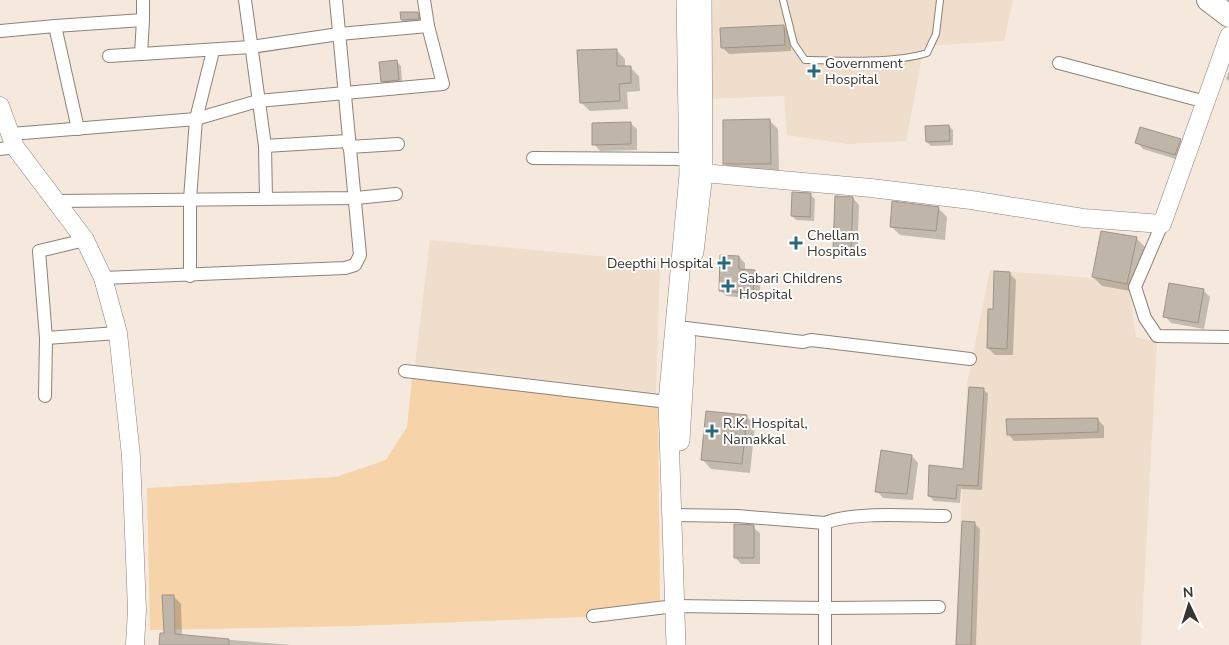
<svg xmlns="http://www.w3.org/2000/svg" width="1229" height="645" viewBox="0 0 1229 645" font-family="'Nunito Sans',sans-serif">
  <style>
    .built { fill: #eedecb }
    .green { fill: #f6d3a9 }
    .shadow { fill: #0003 }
    .building { fill: #bfb5a8; stroke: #9d9386 }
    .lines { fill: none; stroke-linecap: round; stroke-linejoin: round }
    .lane-casing { stroke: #8c8377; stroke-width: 8 }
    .street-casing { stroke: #8c8377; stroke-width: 14 }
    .secondary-casing { stroke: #8c8377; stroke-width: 19 }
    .primary-casing { stroke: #8c8377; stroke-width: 20 }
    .highway-casing { stroke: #8c8377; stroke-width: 24 }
    .lane { stroke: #fff; stroke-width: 6 }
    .street { stroke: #fff; stroke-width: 12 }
    .secondary { stroke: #fff; stroke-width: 18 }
    .primary { stroke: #fff; stroke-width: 19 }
    .highway { stroke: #fff; stroke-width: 22 }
    .poi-dot { fill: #28687d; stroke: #fff; stroke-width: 2 }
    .labels { text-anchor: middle; stroke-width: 4; stroke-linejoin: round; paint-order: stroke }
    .poi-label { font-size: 14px; fill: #3a3530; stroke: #fff; text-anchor: start }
  </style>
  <rect width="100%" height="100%" fill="#f4e9dc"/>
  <g class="built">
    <polygon points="709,0 1013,0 1004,41 924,46 906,141 848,144 787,135 784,96 707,99"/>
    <polygon points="430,240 660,262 656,393 415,365"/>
    <polygon points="990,270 1128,281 1136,337 1157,342 1141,645 955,645 967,384"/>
  </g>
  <polygon class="green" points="412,379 658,404 660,614 354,626 150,630 147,488 336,477 386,460 407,427"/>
  <g class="shadow">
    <polygon points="417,13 421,17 422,22 406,24 402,20"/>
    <polygon points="784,26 790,33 791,51 729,54 722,47"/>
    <polygon points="616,50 625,59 625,67 630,67 639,76 640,91 627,92 628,109 590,111 581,102"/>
    <polygon points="397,62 401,66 402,84 386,85 382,81"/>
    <polygon points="1229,71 1229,81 1226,79"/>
    <polygon points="769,120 778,129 779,173 734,173 725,164"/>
    <polygon points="630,123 637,129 637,150 600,151 594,144"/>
    <polygon points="949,126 953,130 953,145 931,146 927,142"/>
    <polygon points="1180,140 1187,147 1182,161 1143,149 1137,142"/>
    <polygon points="810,195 815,199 814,221 796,220 792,216"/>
    <polygon points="853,198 859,205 857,257 841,256 834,249"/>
    <polygon points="938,208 947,217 945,240 900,235 891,226"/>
    <polygon points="1102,232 1137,239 1146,248 1136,292 1102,286 1093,277"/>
    <polygon points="739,257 745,263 745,270 755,271 761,277 759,299 726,296 720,290"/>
    <polygon points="1009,273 1016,280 1013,355 995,355 988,348 994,310"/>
    <polygon points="1203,290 1210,297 1204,329 1171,323 1165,316"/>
    <polygon points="983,389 988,394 982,490 961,489 960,503 934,501 929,496 964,470"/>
    <polygon points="746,416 755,425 750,473 711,469 703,460"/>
    <polygon points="1097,419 1104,426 1104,438 1014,441 1008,434"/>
    <polygon points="912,456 918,463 913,500 883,498 877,491"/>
    <polygon points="974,523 980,529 976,645 959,645"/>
    <polygon points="753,527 760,533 760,564 741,564 735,557"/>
    <polygon points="173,596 181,604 182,636 292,645 160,645 165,635"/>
  </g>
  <g class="building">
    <polygon points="400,12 418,12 419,19 401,20"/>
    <polygon points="784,25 785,45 721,48 720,28"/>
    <polygon points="617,49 617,66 631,66 631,83 619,84 620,101 580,103 577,50"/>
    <polygon points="397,60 399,80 381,82 379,62"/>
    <polygon points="770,119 771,164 723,164 723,120"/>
    <polygon points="631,122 631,144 592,145 592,123"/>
    <polygon points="949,125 950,141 926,142 925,126"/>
    <polygon points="1140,127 1181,139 1175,155 1135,143"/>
    <polygon points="792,192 811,193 810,217 791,216"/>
    <polygon points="835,196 853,197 851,250 833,250"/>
    <polygon points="892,201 939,207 936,231 890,227"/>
    <polygon points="1101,231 1137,237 1127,284 1092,277"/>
    <polygon points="720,255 739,256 739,269 755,270 753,293 719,291"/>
    <polygon points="994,271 1010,272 1007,349 987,348 988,309 993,309"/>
    <polygon points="1169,283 1204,289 1198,323 1163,317"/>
    <polygon points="969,387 984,388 978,486 957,485 956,499 928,496 929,465 963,469"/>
    <polygon points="706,411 747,415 742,464 701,460"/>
    <polygon points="1098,418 1098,432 1007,435 1006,419"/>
    <polygon points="881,450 912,455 907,494 875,492"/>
    <polygon points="962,521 975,522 971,645 956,645"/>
    <polygon points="734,524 754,525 754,558 734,558"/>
    <polygon points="162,595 174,595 175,634 229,639 229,645 159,645 160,633 164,633"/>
  </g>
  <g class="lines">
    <defs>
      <path id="lane" d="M783,0L794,44L805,60C840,61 895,63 927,53L936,34L940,0"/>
      <g id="street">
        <polyline points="245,0 265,146 266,199"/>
        <polyline points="55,26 143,20 143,0"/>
        <polyline points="0,31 55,26 78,129"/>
        <polyline points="141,54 143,20"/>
        <polyline points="109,56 251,47 339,34 428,26"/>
        <polyline points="1059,63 1206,102"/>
        <polyline points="11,134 196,119 258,101 443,84 428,26 424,0"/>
        <polyline points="265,146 348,141"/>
        <polyline points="349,147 398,144"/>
        <polyline points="0,149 15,147"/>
        <polyline points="533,158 689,159"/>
        <polyline points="58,201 356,198 396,194"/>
        <polyline points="1162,224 1135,287 1145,318 1157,336 1229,337"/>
        <polyline points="190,276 190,199 196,119 213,51"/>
        <polyline points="103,278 345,268 355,265 360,255 336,0"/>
        <polyline points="686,328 803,342 811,340 970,359"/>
        <polyline points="46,338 118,333"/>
        <polyline points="405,371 668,402"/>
        <polyline points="45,396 46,338 39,251 85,240"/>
        <path d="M674,515L737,516L825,523C854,511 912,516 945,516"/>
        <polyline points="825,523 825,645"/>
        <polyline points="593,616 675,606 827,608 939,607"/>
      </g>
      <g id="secondary">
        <polyline points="0,106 15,147 85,240 103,278 118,333 131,456 137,610 135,645"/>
        <polyline points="689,175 703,173 871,188 971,200 1083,218 1162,224 1229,36"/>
      </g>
      <g id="primary">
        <polyline points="694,252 703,173 702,0"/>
        <polyline points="680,441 686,339"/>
        <polyline points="676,645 668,402 689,175 686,0"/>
      </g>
      <polyline id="highway" points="1208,0 1229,16"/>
    </defs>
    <use href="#lane" class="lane-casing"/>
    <use href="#street" class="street-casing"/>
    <use href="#secondary" class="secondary-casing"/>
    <use href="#primary" class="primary-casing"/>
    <use href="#highway" class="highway-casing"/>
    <use href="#lane" class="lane"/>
    <use href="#street" class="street"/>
    <use href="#secondary" class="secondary"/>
    <use href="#primary" class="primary"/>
    <use href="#highway" class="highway"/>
  </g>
  <g class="poi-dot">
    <path d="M811.5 63.5h5v5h5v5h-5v5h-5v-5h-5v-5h5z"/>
    <path d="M793.5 235.5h5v5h5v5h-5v5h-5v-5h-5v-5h5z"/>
    <path d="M721.5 255.5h5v5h5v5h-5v5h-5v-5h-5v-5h5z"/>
    <path d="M725.5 278.5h5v5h5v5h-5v5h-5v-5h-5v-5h5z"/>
    <path d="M709.5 423.5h5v5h5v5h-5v5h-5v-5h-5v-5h5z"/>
  </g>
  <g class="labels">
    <g class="poi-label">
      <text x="825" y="68">Government<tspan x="825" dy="16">Hospital</tspan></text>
      <text x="807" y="240">Chellam<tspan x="807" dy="16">Hospitals</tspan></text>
      <text x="713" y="268" text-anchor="end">Deepthi Hospital</text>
      <text x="739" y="283">Sabari Childrens<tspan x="739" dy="16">Hospital</tspan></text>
      <text x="723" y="428">R.K. Hospital,<tspan x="723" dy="16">Namakkal</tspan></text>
    </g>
  </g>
  <g transform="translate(1189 605) rotate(356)" stroke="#ffffff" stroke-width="4" paint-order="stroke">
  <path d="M0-4L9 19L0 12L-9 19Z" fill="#3a3530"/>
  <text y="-8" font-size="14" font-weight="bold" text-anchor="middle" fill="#3a3530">N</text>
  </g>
</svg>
